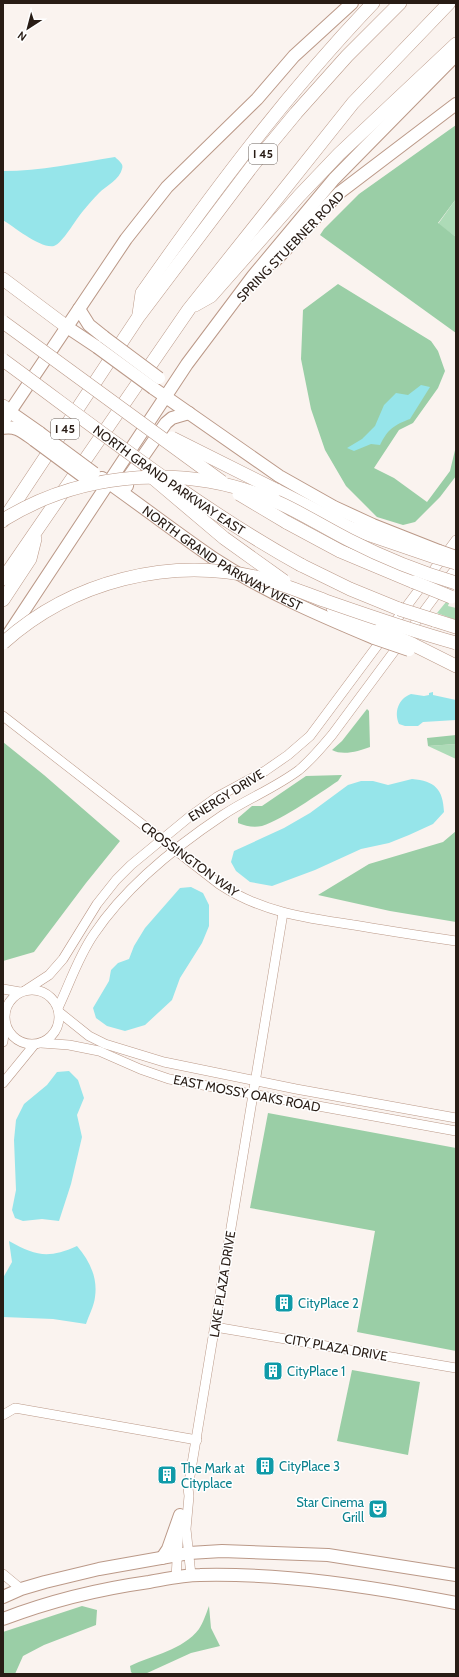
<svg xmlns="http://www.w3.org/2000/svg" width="459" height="1677" viewBox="0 0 459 1677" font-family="Cabin,sans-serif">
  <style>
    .green { fill: #addbb7 }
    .forest { fill: #9acea6 }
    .water { fill: #96e5ea }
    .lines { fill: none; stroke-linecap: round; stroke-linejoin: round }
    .minor-casing { stroke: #b98; stroke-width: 10 }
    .major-casing { stroke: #b98; stroke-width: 14 }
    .highway-casing { stroke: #b98; stroke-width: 14 }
    .minor { stroke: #fff; stroke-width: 9 }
    .major { stroke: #fff; stroke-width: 12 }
    .highway { stroke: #fff; stroke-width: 13 }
    .major-bridge-casing { stroke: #b98; stroke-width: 14; stroke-linecap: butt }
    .highway-bridge-casing { stroke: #b98; stroke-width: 14; stroke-linecap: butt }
    .major-bridge { stroke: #fff; stroke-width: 12 }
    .highway-bridge { stroke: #fff; stroke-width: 13 }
    .labels { text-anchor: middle; stroke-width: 3; stroke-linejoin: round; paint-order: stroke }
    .shield { fill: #fff; stroke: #68605b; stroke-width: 1 }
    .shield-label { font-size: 12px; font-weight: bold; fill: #281c15 }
    .street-label { font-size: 13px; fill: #281c15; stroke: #fff }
    .culture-label { font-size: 13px; fill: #0d838f; stroke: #fff; text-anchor: start }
  </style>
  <rect width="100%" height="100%" fill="#faf3ef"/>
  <g class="green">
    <polygon points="456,199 456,237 438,224"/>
    <polygon points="446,602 449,603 448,606 456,608 456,620 437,613"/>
    <polygon points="456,744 456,759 428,746"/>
  </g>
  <g class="forest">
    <polygon points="456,125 456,199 438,223 456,237 456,333 320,235 324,229 359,194"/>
    <polygon points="338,284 431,341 438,351 445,371 438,388 413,423 399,430 374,468 394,478 427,502 450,471 456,446 456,476 440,497 415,522 403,525 377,517 346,486 325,450 311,409 301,359 303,310"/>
    <path d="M367,709L369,711L370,747C359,751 343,756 332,750L342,741Z"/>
    <polygon points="456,735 456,744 428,746 427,738"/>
    <polygon points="3,742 44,775 120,841 86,883 34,952 3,961"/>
    <path d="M342,775L338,781C318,794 284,819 262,826C253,828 246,826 238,823V818L252,806H262L306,776Z"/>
    <polygon points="456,831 456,922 390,911 318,895 369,864 443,842"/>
    <polygon points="268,1113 456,1148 456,1351 357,1332 375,1231 250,1208"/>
    <polygon points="352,1370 420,1382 408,1455 337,1441"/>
    <polygon points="82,1606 97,1610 96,1625 44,1645 23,1656 15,1674 3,1674 3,1632"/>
    <path d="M209,1606L211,1628L220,1646L191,1653L145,1674H133L131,1672L130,1666C153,1655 183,1650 199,1629C203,1623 206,1614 209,1606Z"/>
  </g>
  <g class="water">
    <path d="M115,157C119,161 124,164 122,169C120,179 106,186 99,193C93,199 88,205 83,211C76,219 62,244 54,246C41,249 14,227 3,220V171C40,171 78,163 115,157Z"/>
    <path d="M421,385L430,387L410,419C394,425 388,429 380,445L371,444L354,451L347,448L362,439L375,426L384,405L396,393L408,395Z"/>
    <path d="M433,692V695L456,700V720L423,722L418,726H405L399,724C394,712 398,699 411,694L424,696L429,695V693Z"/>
    <path d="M412,779C435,781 443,789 444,812L433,824L409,835L389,843L361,849L315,870L272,886L250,882L236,871L231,862L234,851L284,828L310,813L348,785L361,781H373L388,785Z"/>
    <polygon points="191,887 203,893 209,905 209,926 202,943 180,978 172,1000 145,1025 125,1031 107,1026 96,1018 93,1008 109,981 111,970 118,963 129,959 134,946 145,928 180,888"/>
    <polygon points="69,1071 78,1080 84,1098 77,1115 82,1137 71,1184 59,1221 42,1219 23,1221 15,1218 12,1210 16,1190 14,1140 16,1120 24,1104 47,1085 57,1072"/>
    <path d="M9,1241C36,1256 48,1259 77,1246C89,1260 98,1277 95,1297C94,1306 89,1315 86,1324L53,1319L3,1317V1278L12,1262Z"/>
  </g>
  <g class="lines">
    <defs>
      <g id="minor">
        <path d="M3,716L219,884C261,912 305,918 354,925C388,931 422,936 456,941"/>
        <polyline points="3,989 20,992"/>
        <circle cx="32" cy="1017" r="27"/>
        <polyline points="26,990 49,975 63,959 97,904 116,880 131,865 188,818 217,797 265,771 288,755 310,736 456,540"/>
        <path d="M58,1008C70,983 78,957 94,934C126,886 175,847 223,815C247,799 275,788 299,770C311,760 322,747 332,735L456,568"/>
        <polyline points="59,1012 89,1036 105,1044 164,1062 296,1089 456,1118"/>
        <polyline points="3,1042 5,1025"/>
        <polyline points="41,1043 69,1045 99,1051 140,1069 169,1079 456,1131"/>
        <polyline points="3,1083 34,1045"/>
        <polyline points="215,1327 456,1368"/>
        <polyline points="3,1415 15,1408 197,1440"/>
        <polyline points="3,1574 21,1589"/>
        <polyline points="191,1575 186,1529 189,1496 188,1488 283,913"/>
        <polyline points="176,1578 179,1526"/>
      </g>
      <g id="major">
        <polyline points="273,263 339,193 456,104"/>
        <polyline points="79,309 89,325 104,337"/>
        <polyline points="67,327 97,347"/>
        <polyline points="153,388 279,476 334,507 373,525 439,551"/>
        <polyline points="10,412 40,433"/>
        <polyline points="3,422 126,239 167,187 257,99 294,56 352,3"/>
        <path d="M3,428C16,425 24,433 34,440"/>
        <path id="s1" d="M102,478C139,504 175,532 213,558C263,591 319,615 374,638"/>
        <polyline points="127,486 128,478 166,423 172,418 189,413"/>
        <polyline points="4,641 187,364 253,276 334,179 456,55"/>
        <polyline points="162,1558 168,1549 180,1515"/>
        <polyline points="3,1597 21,1589 45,1582 99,1569 189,1553 222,1551 328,1555 456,1575"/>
        <path d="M3,1619C50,1601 99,1589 149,1582C166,1579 183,1575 200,1575C286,1573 372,1587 456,1603"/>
      </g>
      <g id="highway">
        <polyline points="3,279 67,327"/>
        <polyline points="195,305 211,296 299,196 339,154 456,44"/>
        <path d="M139,314L142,293C213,192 287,93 373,3"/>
        <polyline points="3,406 10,412"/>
        <polyline points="276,490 350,528 435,557"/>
        <polyline points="3,521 139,316 253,165 296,113 347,56 400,3"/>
        <polyline points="286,522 340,551 414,582"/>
        <polyline points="301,565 350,589 399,609"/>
        <polyline points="3,579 189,309 353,103 449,3"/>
        <polyline points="3,600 30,559 35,539"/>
        <polyline points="333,608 380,630"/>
        <polyline points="434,620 456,627"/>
        <polyline points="412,644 456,666"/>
      </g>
    </defs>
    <use href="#minor" class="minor-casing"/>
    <use href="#major" class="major-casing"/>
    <use href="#highway" class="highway-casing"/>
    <use href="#minor" class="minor"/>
    <use href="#major" class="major"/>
    <use href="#highway" class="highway"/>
    <defs>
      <g id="major-bridge">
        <polyline points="104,337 159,378"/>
        <polyline points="97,347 153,388"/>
        <polyline points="40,433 94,473"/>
        <polyline points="34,440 84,477 88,482"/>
        <polyline points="439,551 456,557"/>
        <polyline points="374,638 409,650"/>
      </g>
      <g id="highway-bridge">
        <polyline points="3,322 222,482"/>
        <path id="s2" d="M3,360C100,431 196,507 301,565"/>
        <polyline points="172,438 276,490"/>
        <polyline points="153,478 224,538 284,581"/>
        <polyline points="239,494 286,522"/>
        <path d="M3,520C84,470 190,463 277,502C302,513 325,528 349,540C384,558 419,572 456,583"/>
        <polyline points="435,557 456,563"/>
        <polyline points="414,582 451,597"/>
        <polyline points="399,609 434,620"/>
        <polyline points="380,630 412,644"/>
        <path d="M3,643C72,581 170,556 260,578C283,584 304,593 326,601C369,616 412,631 456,643"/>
      </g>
    </defs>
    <use href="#major-bridge" class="major-bridge-casing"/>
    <use href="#highway-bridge" class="highway-bridge-casing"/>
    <use href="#major-bridge" class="major-bridge"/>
    <use href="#highway-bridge" class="highway-bridge"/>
  </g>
  <defs>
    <symbol id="building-square" viewBox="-11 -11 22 22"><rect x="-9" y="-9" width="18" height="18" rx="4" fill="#0f9aa8" stroke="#fff"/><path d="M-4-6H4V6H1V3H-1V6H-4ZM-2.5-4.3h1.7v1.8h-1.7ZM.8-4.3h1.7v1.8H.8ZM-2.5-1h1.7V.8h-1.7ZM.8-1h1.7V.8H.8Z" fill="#fff"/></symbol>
    <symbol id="theatre-square" viewBox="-11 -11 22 22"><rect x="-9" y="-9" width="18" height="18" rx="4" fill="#0f9aa8" stroke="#fff"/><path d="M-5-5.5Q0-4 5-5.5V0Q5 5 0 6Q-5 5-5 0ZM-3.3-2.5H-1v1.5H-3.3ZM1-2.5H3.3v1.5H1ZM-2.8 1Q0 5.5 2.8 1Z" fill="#fff"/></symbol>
  </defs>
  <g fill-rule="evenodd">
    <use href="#building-square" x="273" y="1292" width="22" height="22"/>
    <use href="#building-square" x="262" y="1360" width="22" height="22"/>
    <use href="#building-square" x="254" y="1455" width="22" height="22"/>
    <use href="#building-square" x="156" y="1464" width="22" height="22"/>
    <use href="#theatre-square" x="367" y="1498" width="22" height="22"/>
  </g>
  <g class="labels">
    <g class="shield">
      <rect x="249" y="144" width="28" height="20" rx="3"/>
      <rect x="51" y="419" width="28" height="20" rx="3"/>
    </g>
    <g class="shield-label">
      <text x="263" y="158">I 45</text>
      <text x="65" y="433">I 45</text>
    </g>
    <g class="street-label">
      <text transform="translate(290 246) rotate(-46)" y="5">SPRING STUEBNER ROAD</text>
      <text dy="5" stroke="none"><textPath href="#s2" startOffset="205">NORTH GRAND PARKWAY EAST</textPath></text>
      <text dy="5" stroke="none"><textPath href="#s1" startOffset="145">NORTH GRAND PARKWAY WEST</textPath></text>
      <text transform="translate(226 795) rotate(-32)" y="5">ENERGY DRIVE</text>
      <text transform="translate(190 859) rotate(36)" y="5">CROSSINGTON WAY</text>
      <text transform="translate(247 1093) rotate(11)" y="5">EAST MOSSY OAKS ROAD</text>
      <text transform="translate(222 1284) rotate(-81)" y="5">LAKE PLAZA DRIVE</text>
      <text transform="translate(336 1347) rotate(10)" y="5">CITY PLAZA DRIVE</text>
    </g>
    <g class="culture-label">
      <text x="298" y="1308">CityPlace 2</text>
      <text x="287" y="1376">CityPlace 1</text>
      <text x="279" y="1471">CityPlace 3</text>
      <text x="181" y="1473">The Mark at<tspan x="181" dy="15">Cityplace</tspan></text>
      <text x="364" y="1507" text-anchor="end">Star Cinema<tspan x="364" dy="15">Grill</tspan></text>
    </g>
  </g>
  <rect width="459" height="1677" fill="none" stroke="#281c15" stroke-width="8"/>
  <g transform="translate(28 28) rotate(216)" stroke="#ffffff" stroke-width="3" paint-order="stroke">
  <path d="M0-3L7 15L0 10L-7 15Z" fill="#281c15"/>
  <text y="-6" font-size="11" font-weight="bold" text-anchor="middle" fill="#281c15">N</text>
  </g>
</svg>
